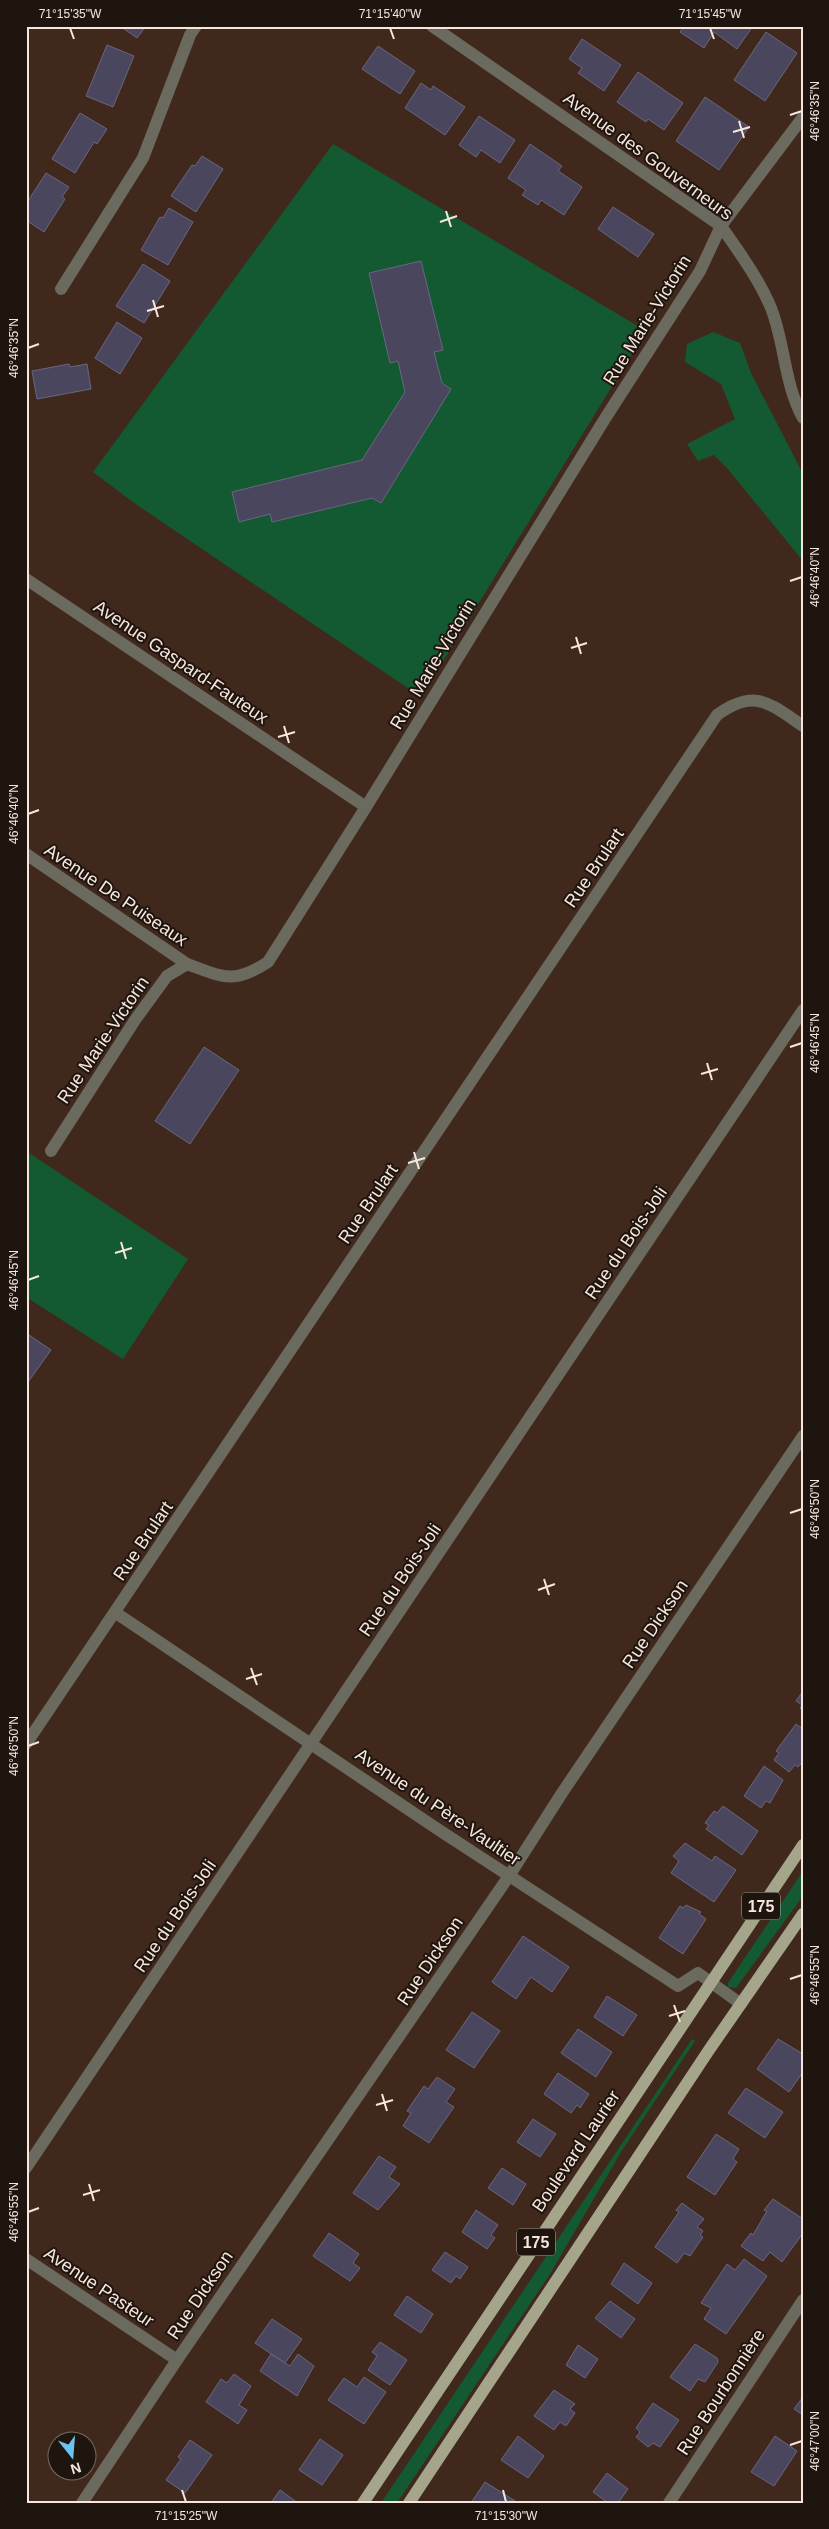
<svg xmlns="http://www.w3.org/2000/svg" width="829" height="2529" viewBox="0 0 829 2529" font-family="Arial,sans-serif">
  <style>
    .green { fill: #135a32 }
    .building { fill: #4a465e; stroke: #6a6680 }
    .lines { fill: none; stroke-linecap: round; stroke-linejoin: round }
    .street { stroke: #6a6a5e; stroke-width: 12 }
    .primary { stroke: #a5a58c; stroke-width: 12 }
    .ticks { fill: none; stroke: #f6e6de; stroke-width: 2 }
    .labels { text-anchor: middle; stroke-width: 4; stroke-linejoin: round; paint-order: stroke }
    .shield { fill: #1f150f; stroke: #b6a7a0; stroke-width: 1 }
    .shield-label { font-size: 16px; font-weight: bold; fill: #f6e6de }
    .street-label { font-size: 18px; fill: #f6e6de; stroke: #1f150f }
    .neatline { fill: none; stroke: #f6e6de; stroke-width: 2 }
    .ticks-label { font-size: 12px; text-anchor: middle; fill: #f6e6de }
  </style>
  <rect width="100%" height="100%" fill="#40291c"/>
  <g class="green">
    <polygon points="333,144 646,331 421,697 137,505 93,472"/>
    <polygon points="713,332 740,343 751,373 803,474 803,561 727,468 714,455 698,461 687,444 735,419 721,384 685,362 687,344"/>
    <polygon points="26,1151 188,1259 123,1359 26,1297"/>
    <polygon points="803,1871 803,1896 736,1988 728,1987 728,1983"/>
    <polygon points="692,2039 695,2041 621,2152 550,2274 397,2503 381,2503"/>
  </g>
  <g class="building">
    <polygon points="120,26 146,26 137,38"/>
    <polygon points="684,26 753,26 737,49 714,32 704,48 680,32"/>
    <polygon points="766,32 797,53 765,101 734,80"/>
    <polygon points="582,39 621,65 604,91 578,73 582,68 569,59"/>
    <polygon points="107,45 134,56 113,107 86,96"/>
    <polygon points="378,46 415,71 400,94 362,69"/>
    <polygon points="638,72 683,103 664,130 648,119 646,122 617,102"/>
    <polygon points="421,83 431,90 433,86 465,107 445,135 405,108"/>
    <polygon points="705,97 749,127 719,170 676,141"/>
    <polygon points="80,113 107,129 97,144 94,142 75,173 52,159"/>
    <polygon points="479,116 515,140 500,163 481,150 476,157 459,145"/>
    <polygon points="530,144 562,166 558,171 582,187 564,215 541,200 538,205 522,195 526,190 508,178"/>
    <polygon points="202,156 223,169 196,212 171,196 192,165 195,166"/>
    <polygon points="46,173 69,187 62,197 65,199 44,232 26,220 26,204"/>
    <polygon points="613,207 654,234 638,257 598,229"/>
    <polygon points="169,208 193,222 168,265 141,250 160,217 163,218"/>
    <polygon points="421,261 443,350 434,352 442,383 451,389 381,503 372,498 272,522 270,514 239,522 232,492 362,460 405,392 398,361 390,363 369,273"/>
    <polygon points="143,264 170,281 144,323 116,306"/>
    <polygon points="117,322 142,338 120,374 95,358"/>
    <polygon points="69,364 70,367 87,364 91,389 37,399 32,371"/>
    <polygon points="204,1047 239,1070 190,1144 155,1121"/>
    <polygon points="26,1333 51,1350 26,1385"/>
    <polygon points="803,1691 803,1710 800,1708 802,1705 796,1701"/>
    <polygon points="796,1724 803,1729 803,1761 798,1767 795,1765 789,1772 774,1760 779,1753 776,1751"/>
    <polygon points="764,1766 783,1780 770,1803 766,1801 761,1808 744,1796"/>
    <polygon points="723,1806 758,1831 742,1855 706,1829 709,1825 705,1823 714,1811 717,1813"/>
    <polygon points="685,1843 712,1861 715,1856 736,1870 714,1902 671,1873 679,1861 673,1856"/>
    <polygon points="686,1905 701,1912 699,1914 706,1919 683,1954 659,1938 680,1906 683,1908"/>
    <polygon points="523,1936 569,1967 552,1992 531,1977 516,1999 492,1982"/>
    <polygon points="607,1996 637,2015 623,2036 594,2017"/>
    <polygon points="472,2012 500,2031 474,2068 446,2050"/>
    <polygon points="578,2029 612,2052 596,2077 561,2053"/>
    <polygon points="778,2039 803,2054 803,2072 789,2092 757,2069"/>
    <polygon points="558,2073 589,2094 580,2108 577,2105 571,2113 544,2094"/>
    <polygon points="437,2077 455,2089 446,2102 454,2107 429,2143 403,2126 411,2113 407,2111 424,2086 428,2089"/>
    <polygon points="746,2088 783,2112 765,2138 728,2113"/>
    <polygon points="533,2119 556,2134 540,2157 517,2142"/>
    <polygon points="716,2134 739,2149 733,2159 737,2162 715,2195 687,2177"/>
    <polygon points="379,2156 396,2167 389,2177 400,2184 378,2210 353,2193"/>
    <polygon points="502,2168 526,2184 513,2205 488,2188"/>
    <polygon points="773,2199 803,2219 803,2233 782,2262 770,2252 763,2261 741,2246 751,2233 753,2235 767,2211 764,2210"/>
    <polygon points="682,2203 704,2219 697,2227 703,2231 700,2235 703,2237 690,2256 684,2253 677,2263 655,2247 679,2212 676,2210"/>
    <polygon points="476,2210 498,2225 491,2235 495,2238 487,2249 462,2232"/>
    <polygon points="329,2233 359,2254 353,2263 360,2268 350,2281 313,2256"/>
    <polygon points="445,2252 468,2267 460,2279 456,2276 451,2283 432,2270"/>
    <polygon points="744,2259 767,2276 726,2334 704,2319 711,2308 701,2303 727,2264 735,2270"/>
    <polygon points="624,2263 652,2283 638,2304 611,2284"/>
    <polygon points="407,2296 433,2314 421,2333 394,2315"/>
    <polygon points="610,2301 635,2319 621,2338 595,2318"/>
    <polygon points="272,2319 302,2339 285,2363 255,2343"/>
    <polygon points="380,2342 407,2360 390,2385 368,2370 377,2356 372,2352"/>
    <polygon points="695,2344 717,2358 718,2362 705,2382 698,2379 690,2391 670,2377"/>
    <polygon points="578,2345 598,2359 585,2378 566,2365"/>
    <polygon points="271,2354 290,2366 298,2354 314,2366 297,2396 260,2371"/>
    <polygon points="234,2374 251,2386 239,2405 247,2410 238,2424 206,2402 221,2379 227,2383"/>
    <polygon points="364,2377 386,2392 364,2424 328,2400 344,2378 357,2387"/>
    <polygon points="554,2390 575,2404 570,2409 575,2413 566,2426 560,2422 554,2430 534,2416"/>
    <polygon points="803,2397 803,2415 794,2409"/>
    <polygon points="653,2403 679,2420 660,2447 653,2443 648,2447 636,2437 640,2432 636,2428"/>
    <polygon points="518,2436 544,2456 528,2478 501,2460"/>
    <polygon points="775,2436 797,2451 774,2486 751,2472"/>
    <polygon points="320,2439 343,2455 322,2485 299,2470"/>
    <polygon points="190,2440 212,2455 185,2493 166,2480 181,2459 178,2457"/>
    <polygon points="607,2473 628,2489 618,2503 608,2503 593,2492"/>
    <polygon points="485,2482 515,2501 471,2503"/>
    <polygon points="280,2490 298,2503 271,2503"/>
  </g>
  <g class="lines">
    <g class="street">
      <path d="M432,26L721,226C739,252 759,279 771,308C785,343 784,384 803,418"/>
      <polyline points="61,289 143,158 190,35 196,26"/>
      <polyline points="26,579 366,807"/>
      <polyline points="26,854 187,964"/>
      <path d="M51,1151L135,1020L167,976L187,964C223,977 233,985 268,962L366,807L606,417L700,271L721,226L803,117"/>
      <polyline points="116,1613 439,1830 678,1986 698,1973 741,2004"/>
      <path d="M26,1744L717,715C755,688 769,703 803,726"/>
      <polyline points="26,2168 803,1010"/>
      <polyline points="26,2259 177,2360"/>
      <polyline points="82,2503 177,2360 509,1876 562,1793 803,1436"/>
      <polyline points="669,2503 803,2300"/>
    </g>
    <g class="primary">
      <polyline points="363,2503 803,1845"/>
      <polyline points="409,2503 709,2050 803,1914"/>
    </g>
  </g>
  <path class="ticks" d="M70,28L74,39M390,28L394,39M710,28L714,39M790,115L802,111M739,121L744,138M733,132L750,127M446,211L451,227M440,222L457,216M153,300L158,317M147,311L164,306M28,348L39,344M790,581L802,577M576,637L581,654M571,648L587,643M284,726L289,743M278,737L295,732M28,814L39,810M790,1047L802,1043M707,1063L712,1080M701,1074L718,1069M414,1152L419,1169M408,1163L425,1158M121,1242L126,1259M115,1253L132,1248M28,1280L39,1276M790,1513L802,1509M544,1579L549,1595M538,1590L555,1584M251,1668L257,1685M246,1679L262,1674M28,1746L39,1742M790,1979L802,1975M674,2005L680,2022M669,2016L685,2011M382,2094L387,2111M376,2105L393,2100M89,2184L94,2201M83,2195L100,2190M28,2212L39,2208M790,2445L802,2441M182,2490L186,2502M503,2490L506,2502"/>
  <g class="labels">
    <g class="shield">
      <rect x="742" y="1892.5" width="38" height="27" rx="4"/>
      <rect x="517" y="2228.5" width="38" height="27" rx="4"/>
    </g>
    <g class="shield-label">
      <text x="761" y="1912">175</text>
      <text x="536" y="2248">175</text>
    </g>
    <g class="street-label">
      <text transform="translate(648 156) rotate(36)" y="6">Avenue des Gouverneurs</text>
      <text transform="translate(647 320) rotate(-58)" y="6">Rue Marie-Victorin</text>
      <text transform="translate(181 662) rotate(34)" y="6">Avenue Gaspard-Fauteux</text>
      <text transform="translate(433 664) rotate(-59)" y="6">Rue Marie-Victorin</text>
      <text transform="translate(594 868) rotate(-56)" y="6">Rue Brulart</text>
      <text transform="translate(116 895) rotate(34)" y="6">Avenue De Puiseaux</text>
      <text transform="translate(103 1040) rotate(-56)" y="6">Rue Marie-Victorin</text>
      <text transform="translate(368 1204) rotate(-56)" y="6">Rue Brulart</text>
      <text transform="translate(626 1243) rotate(-56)" y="6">Rue du Bois-Joli</text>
      <text transform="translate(143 1541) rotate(-56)" y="6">Rue Brulart</text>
      <text transform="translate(400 1580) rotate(-56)" y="6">Rue du Bois-Joli</text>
      <text transform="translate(655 1624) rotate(-56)" y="6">Rue Dickson</text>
      <text transform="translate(438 1807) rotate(34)" y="6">Avenue du Père-Vaultier</text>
      <text transform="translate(175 1916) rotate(-56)" y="6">Rue du Bois-Joli</text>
      <text transform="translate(430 1961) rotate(-56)" y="6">Rue Dickson</text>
      <text transform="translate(576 2151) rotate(-56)" y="6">Boulevard Laurier</text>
      <text transform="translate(99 2287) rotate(34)" y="6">Avenue Pasteur</text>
      <text transform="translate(200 2295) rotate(-56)" y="6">Rue Dickson</text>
      <text transform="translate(721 2392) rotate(-57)" y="6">Rue Bourbonnière</text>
    </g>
  </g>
  <rect width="829" height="2529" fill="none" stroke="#1f150f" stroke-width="55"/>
  <g transform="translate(72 2456) rotate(163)"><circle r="24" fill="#1f150f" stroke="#756962"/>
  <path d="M0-4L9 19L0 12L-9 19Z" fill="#6dc2f3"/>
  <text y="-8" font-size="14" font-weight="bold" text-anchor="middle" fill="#f6e6de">N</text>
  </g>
  <rect x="28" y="28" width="774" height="2474" class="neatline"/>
  <g class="ticks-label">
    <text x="70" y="18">71°15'35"W</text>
    <text x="390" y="18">71°15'40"W</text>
    <text x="710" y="18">71°15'45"W</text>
    <text transform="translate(815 111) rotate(-90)" y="4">46°46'35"N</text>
    <text transform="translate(14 348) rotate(-90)" y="4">46°46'35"N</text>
    <text transform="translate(815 577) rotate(-90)" y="4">46°46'40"N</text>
    <text transform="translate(14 814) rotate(-90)" y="4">46°46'40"N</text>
    <text transform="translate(815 1043) rotate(-90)" y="4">46°46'45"N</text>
    <text transform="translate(14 1280) rotate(-90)" y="4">46°46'45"N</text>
    <text transform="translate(815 1509) rotate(-90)" y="4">46°46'50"N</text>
    <text transform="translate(14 1746) rotate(-90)" y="4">46°46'50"N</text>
    <text transform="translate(815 1975) rotate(-90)" y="4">46°46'55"N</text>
    <text transform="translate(14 2212) rotate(-90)" y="4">46°46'55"N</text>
    <text transform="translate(815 2441) rotate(-90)" y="4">46°47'00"N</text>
    <text x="186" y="2520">71°15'25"W</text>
    <text x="506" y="2520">71°15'30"W</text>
  </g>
</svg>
